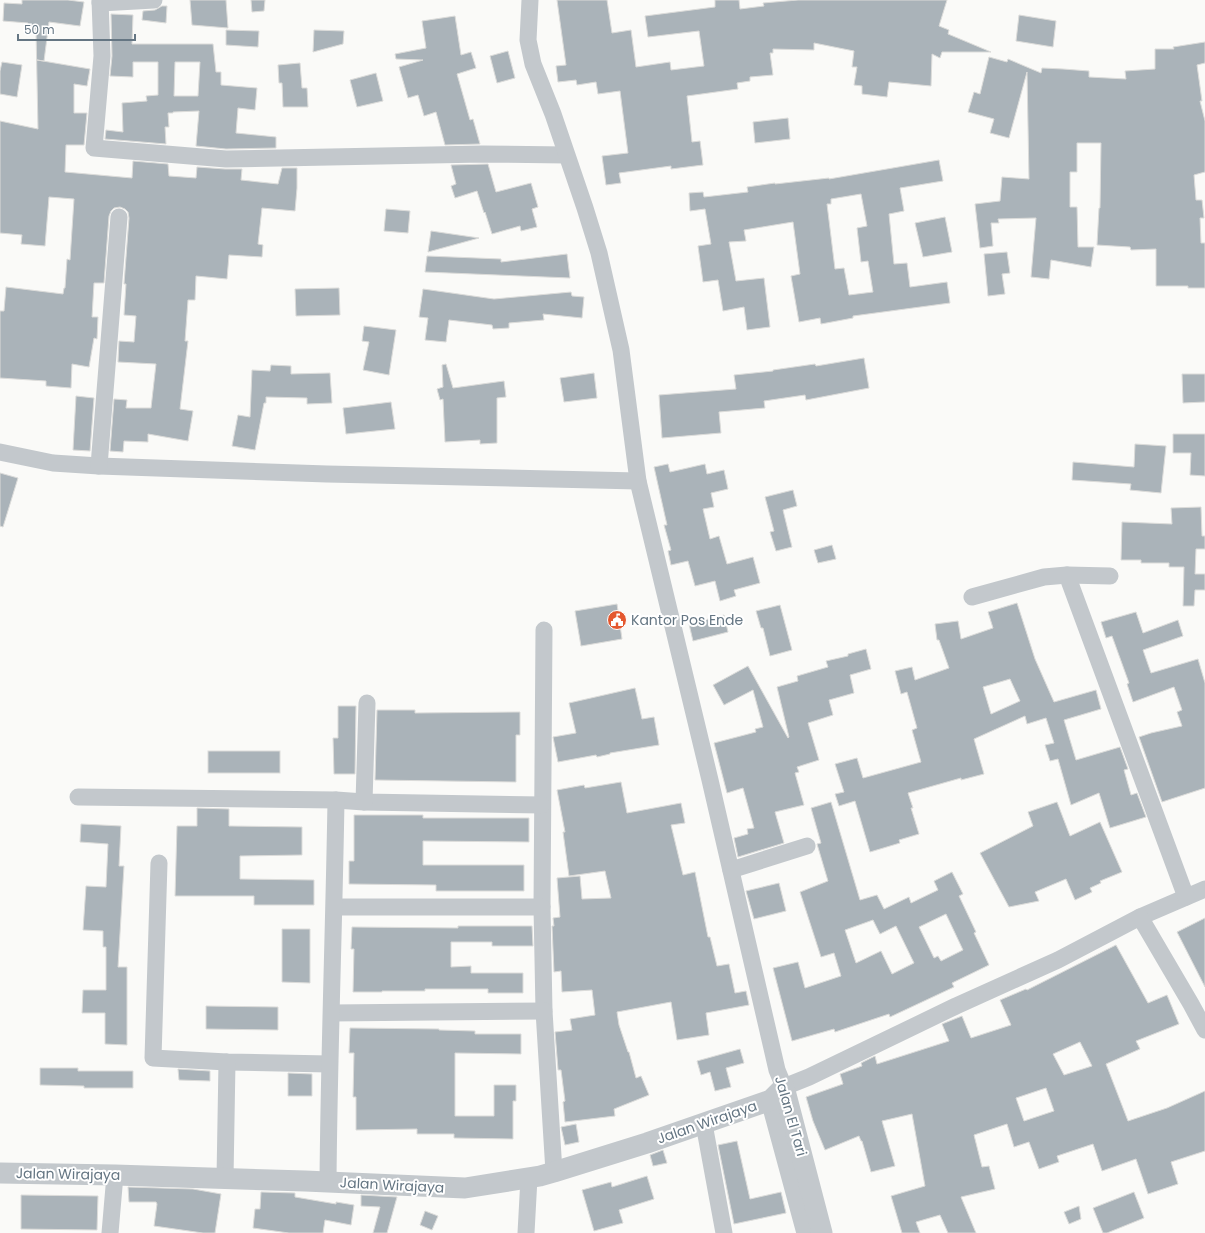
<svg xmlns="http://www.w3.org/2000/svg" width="1205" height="1233" viewBox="0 0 1205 1233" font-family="Poppins,sans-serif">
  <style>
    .building { fill: #aab3b9; stroke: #dcdcda; fill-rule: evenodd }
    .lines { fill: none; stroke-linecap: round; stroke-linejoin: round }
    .minor { stroke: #c3c8cc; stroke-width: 17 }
    .tertiary { stroke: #c3c8cc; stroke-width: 21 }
    .labels { text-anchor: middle; stroke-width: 4; stroke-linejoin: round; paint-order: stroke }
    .poi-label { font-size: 14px; fill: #657683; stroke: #fff; text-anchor: start }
    .street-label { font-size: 14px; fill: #657683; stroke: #fff }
  </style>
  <rect width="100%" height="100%" fill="#fafaf8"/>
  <g class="building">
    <polygon points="22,0 68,0 84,2 80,26 49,22 44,61 37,60 90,69 87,86 74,84 74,113 87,113 84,145 66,145 65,172 132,178 133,161 168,164 169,176 196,178 197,167 225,169 242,169 241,180 278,184 282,168 297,168 297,188 295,211 262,208 258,244 263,245 262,257 229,255 227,279 196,276 195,300 188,300 185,341 188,341 180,409 193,411 188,441 148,434 148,442 124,441 123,452 110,451 114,399 127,400 126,408 151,408 156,364 118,362 119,341 134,342 136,316 124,315 126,284 124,284 129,218 128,212 125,209 120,207 114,208 111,211 109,216 104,283 94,283 92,317 98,317 97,339 94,338 89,367 72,364 71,388 46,386 46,381 0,378 0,311 4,311 6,287 63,294 64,288 65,288 67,259 70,260 74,199 49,197 45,246 21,244 22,235 0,233 0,121 38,129 36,30 27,29 28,23 3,21 4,3 22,4"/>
    <polygon points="190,0 226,0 228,28 192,25"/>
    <polygon points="251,0 265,0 264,11 252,12"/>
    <polygon points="557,0 607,0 612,33 631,30 636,67 670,62 671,70 704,66 699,31 648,37 645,16 715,7 715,0 739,0 740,9 764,6 763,3 798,0 947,0 939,26 949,30 948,34 991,52 942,52 940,58 932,54 931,86 889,82 887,97 862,94 862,86 854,85 857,67 852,67 854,51 814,43 814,50 773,49 773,53 770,53 773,75 750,77 750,81 737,83 738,89 687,96 692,142 700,141 703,165 671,169 671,166 619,173 621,183 606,185 602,156 628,153 620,91 598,94 596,82 577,85 576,80 558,82 556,66 566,65"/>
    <polygon points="162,6 167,6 166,23 142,20 143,11 155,10"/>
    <path d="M111,14L133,15L132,44H213L216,72H221V85L257,88L255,110L238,108L236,133L276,137V148L226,149L196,146L199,111L173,112V113H168L169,127H165L166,144L105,139L106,130L123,132L122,103L147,101L146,96L158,95V62H133V77L110,76L112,56ZM175,62H200L198,96H174Z"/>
    <polygon points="1019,15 1056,21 1053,47 1016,41"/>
    <polygon points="455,16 461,55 471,52 476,68 457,74 470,120 473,119 480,144 445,145 436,112 424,116 418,95 408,98 399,67 423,60 396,59 395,54 426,48 422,21"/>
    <polygon points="226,30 259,31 258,47 226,45"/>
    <polygon points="314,30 344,31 343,44 313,52"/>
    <polygon points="1205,42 1205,63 1197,65 1202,101 1200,101 1205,121 1205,172 1194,175 1196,200 1202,200 1204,218 1200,218 1201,243 1205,243 1205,288 1188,288 1188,286 1156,286 1156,249 1131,250 1130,247 1097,245 1099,208 1100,208 1101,143 1077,143 1077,172 1070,172 1070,207 1077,207 1078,247 1094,247 1091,267 1051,260 1049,279 1031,277 1036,218 998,219 999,223 991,223 993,246 980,248 975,204 1000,201 1002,177 1029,179 1027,72 1009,138 990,133 994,119 968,112 974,92 980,94 989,57 1007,62 1008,59 1041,73 1042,68 1063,69 1089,71 1089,77 1126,79 1125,71 1155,69 1155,49 1174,49 1173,47"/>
    <polygon points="508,51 515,78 497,83 490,56"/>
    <polygon points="2,62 22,65 17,97 0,94 0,71"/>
    <polygon points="300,63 302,88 307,88 308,107 283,107 282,83 279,83 278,65"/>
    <polygon points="376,73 383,101 357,107 350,80"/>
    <polygon points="788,118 790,139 755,143 753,122"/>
    <path d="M939,160L943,181L900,188L904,211L889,214L894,264L907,263L910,287L947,282L950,303L853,316V318L821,324L820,318L799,322L791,276L800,274L793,222L744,230L746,241L729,242L736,281L764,278L770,327L747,330L744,307L723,311L718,280L703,282L698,246L711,244L705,209L690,211L689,193L703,192L704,197L748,192L747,187L775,183V184L829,178V179ZM861,194L867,226L857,228L861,262L868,261L873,292L849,295L844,268L835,269L827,204H831V199Z"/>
    <polygon points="488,164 496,192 531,183 538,207 532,209 537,227 521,231 520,226 492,234 485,212 484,213 477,191 455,198 451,186 456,184 451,165"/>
    <polygon points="386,209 410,211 408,233 384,231"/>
    <polygon points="945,217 952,252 923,257 915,223"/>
    <polygon points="431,231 479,238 428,252"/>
    <polygon points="1007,252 1010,273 1002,274 1005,294 988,296 984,254"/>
    <polygon points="567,254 570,278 425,272 427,256 501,259 501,262"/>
    <polygon points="339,288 340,315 296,316 295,289"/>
    <polygon points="423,289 494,299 571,292 572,296 584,297 582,318 543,314 544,320 509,323 509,328 493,329 492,325 449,320 446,342 425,340 428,318 419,317"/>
    <polygon points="364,326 396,330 389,375 363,370 369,342 362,341"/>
    <polygon points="864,358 869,388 806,400 805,395 764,401 765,408 719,412 721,433 662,438 659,395 736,389 734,375 773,371 773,370 815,364 816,366"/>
    <polygon points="446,364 453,388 504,381 506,397 497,398 497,443 480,444 480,440 445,442 443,399 440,400 437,389 443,387 442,365"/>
    <polygon points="271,365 291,366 291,374 330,373 332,403 307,404 307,398 266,397 266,403 264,403 255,450 232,446 238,415 250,417 252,370 270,371"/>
    <polygon points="594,373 597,398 564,402 560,378"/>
    <polygon points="1182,374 1205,374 1205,402 1183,403"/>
    <polygon points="76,396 94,398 90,451 73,450"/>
    <polygon points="391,402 395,429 346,434 343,408"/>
    <polygon points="1173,434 1205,434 1205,476 1190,475 1191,453 1173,453"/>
    <polygon points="1135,444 1166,446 1161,493 1130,490 1131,484 1072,480 1073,462 1134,467"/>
    <polygon points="668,464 670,472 705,464 707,474 724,470 728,489 711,493 714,507 703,509 710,539 719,536 727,564 753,557 760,583 734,590 736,596 720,601 715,581 695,586 688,561 671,565 668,551 671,550 664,525 667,525 654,467"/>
    <polygon points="0,473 18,478 3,527 0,526"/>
    <polygon points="793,490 797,506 783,510 792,547 776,551 770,532 774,531 765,497"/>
    <polygon points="1201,507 1202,536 1205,536 1205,549 1196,549 1195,574 1205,574 1205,590 1195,590 1194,606 1183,606 1184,567 1169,567 1169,563 1141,563 1141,560 1121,560 1122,522 1172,524 1171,508"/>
    <polygon points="832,545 836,559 818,563 814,550"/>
    <path d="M1017,603L1035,659L1054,702L1096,690L1101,709L1064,720L1076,760L1120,747L1128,769L1124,770L1131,795L1137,793L1146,817L1110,828L1099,793L1071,805L1058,759L1050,761L1045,745L1054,743L1046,718L1027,724L1025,716L974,739L984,774L961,780V778L908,793L913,808H911L919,834L899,840L900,843L870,852L855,801L839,806L835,794L844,792L835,764L857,758L863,778L921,762L912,730L917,728L907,692L901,694L895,671L912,667L915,680L949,668L939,640H937L935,624L958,621L961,639L993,628L988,612ZM1010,679L1020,701L991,714L983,687Z"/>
    <polygon points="617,604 622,639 581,646 575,611"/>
    <polygon points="780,605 792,650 770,656 763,628 761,628 756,611"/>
    <polygon points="1136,612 1143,633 1178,620 1183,636 1143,650 1151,673 1198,659 1205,683 1205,788 1162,802 1139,737 1151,733 1182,726 1177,712 1182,710 1174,687 1133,702 1127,684 1129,683 1112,636 1106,638 1101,622"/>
    <polygon points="724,615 728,632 693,641 689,624"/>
    <polygon points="866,649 871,669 850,675 854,693 829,700 833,715 808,723 819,760 797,767 799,772 795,773 804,805 775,812 784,843 738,857 734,838 748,834 747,829 754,828 743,788 727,793 714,743 756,732 755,729 763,727 753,690 724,705 713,685 748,666 788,738 789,737 777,687 798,681 797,676 828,667 826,661 848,656 848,654"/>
    <polygon points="635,688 642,719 654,717 659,745 610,753 610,754 597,757 596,755 558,762 553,737 576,733 569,703"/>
    <polygon points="338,706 356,706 355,774 334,774 333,738 338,738"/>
    <polygon points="377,710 415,710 415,713 520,712 520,735 516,735 516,782 375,780"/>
    <rect x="208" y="751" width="72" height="22"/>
    <polygon points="621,782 627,813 681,803 685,823 671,825 683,875 695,872 708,937 710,937 717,966 729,964 735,993 746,991 749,1005 706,1013 709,1035 677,1040 671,1002 617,1012 619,1025 628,1052 629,1052 636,1078 641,1076 649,1095 614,1109 615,1116 565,1122 563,1102 565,1101 561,1070 558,1070 558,1069 555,1032 572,1030 570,1019 595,1015 592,990 562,992 561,971 554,972 552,926 554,926 553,918 560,917 557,878 580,876 582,899 611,898 605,871 569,876 563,832 565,832 557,790 584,785 585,788"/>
    <path d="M831,802L860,900L877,895L884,909L909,897L911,903L938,890L934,881L952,872L963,894L959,896L976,932L974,933L989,965L952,983L954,987L890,1017L889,1014L835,1032L834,1029L792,1041L773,968L798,962L805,988L841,976L834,953L821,957L800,892L828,881L817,844L821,843L811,808ZM946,914L963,950L941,961L938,956L934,958L919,927ZM873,920L880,934L896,926L914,963L892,974L881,951L856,963L845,930Z"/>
    <polygon points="1057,802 1070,836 1100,822 1122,872 1100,881 1101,883 1090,888 1092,892 1075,900 1066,879 1035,892 1039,901 1009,907 980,853 1033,826 1028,812"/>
    <polygon points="197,808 229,809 229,826 302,827 302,855 240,856 240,879 314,880 314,905 254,905 254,896 175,896 177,826 197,826"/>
    <polygon points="354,815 423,815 423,818 529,818 529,842 423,841 423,865 524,865 524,891 436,891 436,885 349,884 349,861 354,861"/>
    <polygon points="81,824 121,826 119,866 124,866 118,967 127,967 127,1045 105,1044 105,1013 82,1013 83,990 106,990 106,947 103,947 103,931 83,930 86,886 106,887 108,844 80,842"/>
    <polygon points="779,883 786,911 754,919 746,891"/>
    <polygon points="1205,918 1205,987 1177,932"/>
    <polygon points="458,926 532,926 533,946 492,946 492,942 451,942 451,967 471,966 471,973 523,973 523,993 488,993 488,989 425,989 425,991 382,991 382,992 353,992 354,949 351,949 352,927 458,928"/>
    <polygon points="282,929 310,929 310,983 282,982"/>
    <path d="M1116,945L1148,1003L1167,995L1179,1024L1136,1041L1140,1049L1106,1064L1128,1121L1167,1108L1205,1091V1151L1171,1162L1178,1184L1148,1194L1136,1159L1102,1171L1093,1144L1057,1156L1059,1162L1039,1169L1029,1142L1014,1147L1007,1124L974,1135L982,1167L989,1166L995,1189L961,1197L976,1233H948L940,1215L916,1222L920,1233H902L891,1196L925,1186L912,1114L882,1121L895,1166L871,1172L862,1141H861L859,1136L825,1150L813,1121L806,1097L843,1084L840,1074L862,1066L861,1063L875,1056L877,1064L949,1041L942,1024L962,1016L971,1038L1011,1025L1000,1000L1026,989L1027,990ZM1080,1042L1092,1066L1064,1075L1053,1054ZM1046,1088L1054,1111L1024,1121L1016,1098Z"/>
    <polygon points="206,1006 278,1007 278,1030 206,1029"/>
    <polygon points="350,1028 439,1029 439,1030 475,1031 475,1034 521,1034 521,1054 455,1053 455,1116 494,1116 494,1085 516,1085 516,1101 513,1101 513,1139 454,1138 454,1134 417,1134 417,1129 356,1130 356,1097 353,1097 354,1053 349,1053"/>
    <polygon points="740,1049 744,1063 726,1068 731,1087 715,1091 710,1072 701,1075 697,1061"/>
    <polygon points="40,1068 78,1068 78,1071 133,1071 133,1088 84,1088 84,1086 40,1085"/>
    <polygon points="178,1069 210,1071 210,1081 179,1080"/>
    <polygon points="288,1073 312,1074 312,1096 288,1096"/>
    <polygon points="576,1124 579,1142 565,1145 561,1127"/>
    <polygon points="737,1141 750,1199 781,1192 786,1213 734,1224 718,1145"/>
    <polygon points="663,1150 667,1163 653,1166 650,1155"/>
    <polygon points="647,1176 654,1199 619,1210 623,1223 594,1231 582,1190 611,1182 612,1187"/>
    <polygon points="128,1187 193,1189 221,1194 215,1233 203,1233 154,1226 157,1204 156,1202 129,1202"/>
    <polygon points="261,1192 295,1193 295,1197 336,1204 336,1202 354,1205 351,1225 325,1220 323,1233 289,1233 253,1228 255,1209 260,1209"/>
    <polygon points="1134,1192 1144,1218 1107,1233 1103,1233 1093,1208"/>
    <polygon points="21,1195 98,1196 97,1230 21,1229"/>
    <polygon points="361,1195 397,1197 387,1233 373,1233 380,1207 361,1206"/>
    <polygon points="1079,1206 1081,1219 1069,1224 1064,1212"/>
    <polygon points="425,1211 438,1216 432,1230 420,1225"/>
  </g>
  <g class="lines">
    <g class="minor">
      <polyline points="100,0 102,56 94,148 226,159 482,154 566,155"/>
      <polyline points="530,0 528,40 533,64 553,114 585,208 599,253 621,350 638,481 710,780 777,1070 784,1087 809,1077 956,1006 1058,960 1140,917 1205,889"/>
      <polyline points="100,3 154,0"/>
      <polyline points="0,452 53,463 99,466 327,474 638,481"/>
      <polyline points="99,466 119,217"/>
      <polyline points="1067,575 1186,897"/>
      <polyline points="972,597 1044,577 1067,575 1110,576"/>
      <polyline points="544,630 542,907 544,1011 554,1172"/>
      <polyline points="78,797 336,800 364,802 542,805"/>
      <polyline points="364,802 367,703"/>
      <polyline points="159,863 153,1058 227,1062 329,1064"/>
      <polyline points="731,870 807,846"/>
      <polyline points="335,907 542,907"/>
      <polyline points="1140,917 1191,1004 1205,1030"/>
      <polyline points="332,1013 544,1011"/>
      <polyline points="704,1124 724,1233"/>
      <polyline points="225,1178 227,1062"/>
      <path d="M328,1182C329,1055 334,927 336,800"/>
      <polyline points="110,1233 115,1175"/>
      <polyline points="526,1233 529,1178"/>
    </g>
    <g class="tertiary">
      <polyline points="771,1100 807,1233"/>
      <polyline points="0,1173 115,1175 305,1181 465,1188 540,1176 554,1172 647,1143 771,1100 784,1087 822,1233"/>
    </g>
  </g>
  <defs>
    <symbol id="civic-disc" viewBox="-11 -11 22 22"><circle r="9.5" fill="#e4572e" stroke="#fff"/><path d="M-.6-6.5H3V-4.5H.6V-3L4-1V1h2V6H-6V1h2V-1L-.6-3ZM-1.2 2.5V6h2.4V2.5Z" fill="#fff"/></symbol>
  </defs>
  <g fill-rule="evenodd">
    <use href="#civic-disc" x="606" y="609" width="22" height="22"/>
  </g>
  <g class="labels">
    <g class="poi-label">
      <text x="631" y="625">Kantor Pos Ende</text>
    </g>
    <g class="street-label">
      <text transform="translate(791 1116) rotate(74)" y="5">Jalan El Tari</text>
      <text transform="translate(707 1122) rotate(-19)" y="5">Jalan Wirajaya</text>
      <text transform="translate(68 1174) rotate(1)" y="5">Jalan Wirajaya</text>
      <text transform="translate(392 1185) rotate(3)" y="5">Jalan Wirajaya</text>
    </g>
  </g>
  <path d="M18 34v6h117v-6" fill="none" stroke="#657683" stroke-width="2"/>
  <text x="24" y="34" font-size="12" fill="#657683" stroke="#ffffff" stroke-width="3" paint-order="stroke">50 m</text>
</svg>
